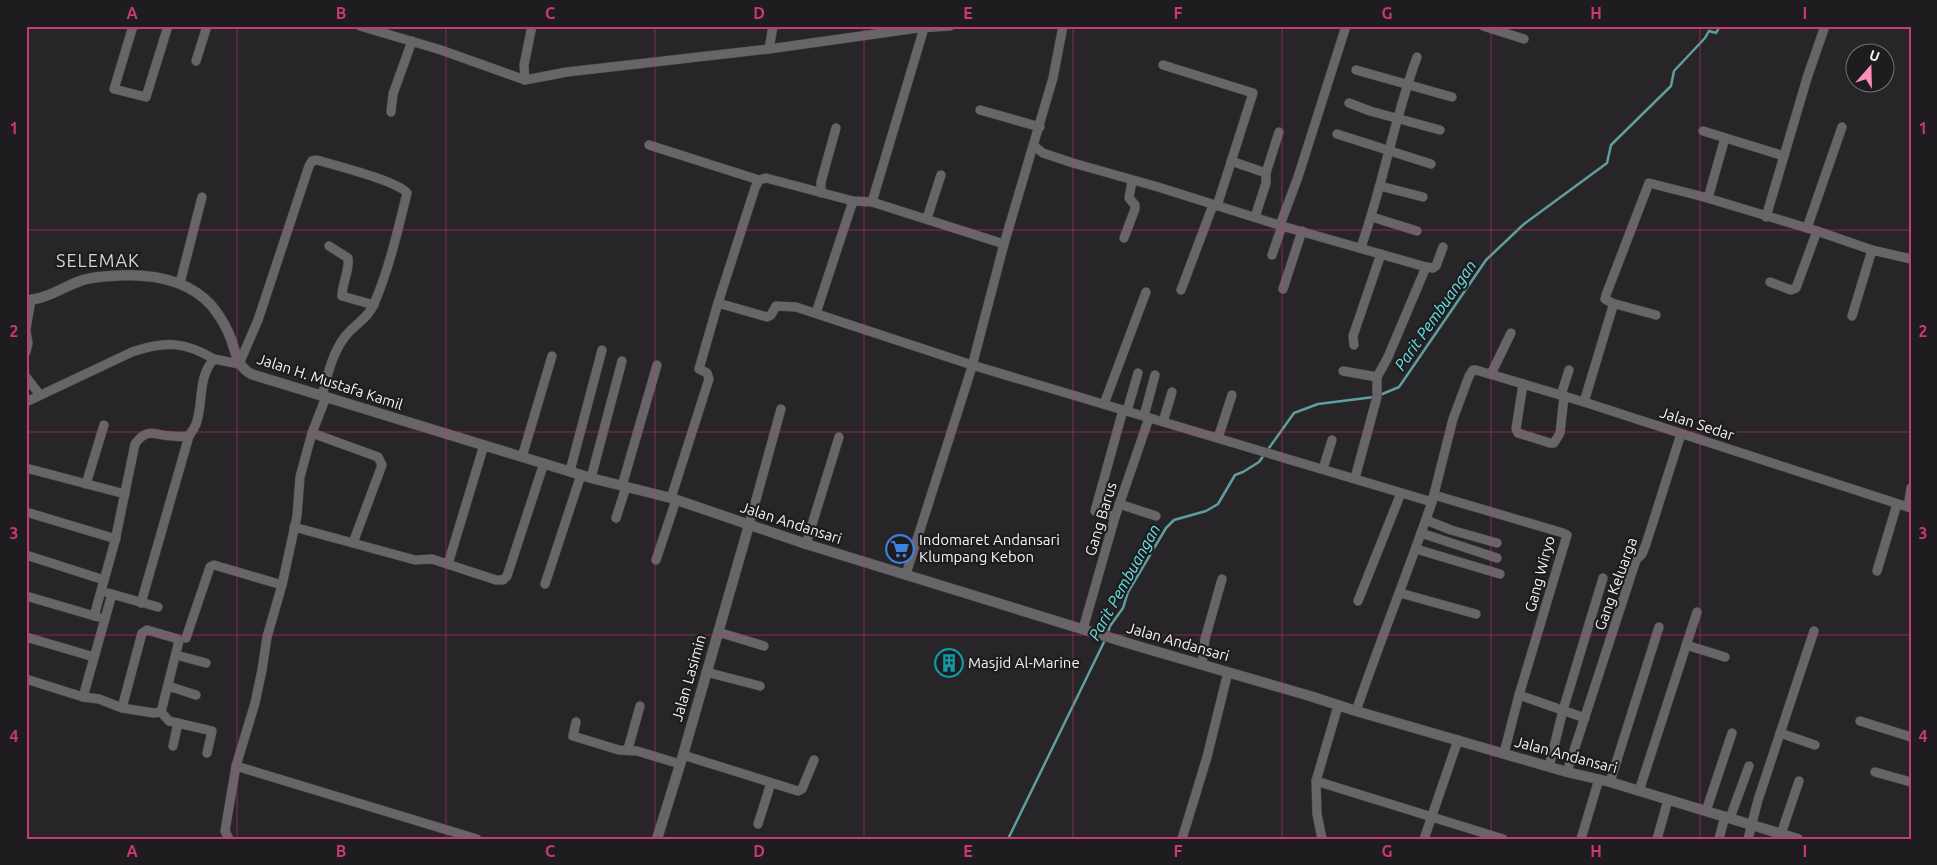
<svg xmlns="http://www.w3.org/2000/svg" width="1937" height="865" viewBox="0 0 1937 865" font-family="Ubuntu,sans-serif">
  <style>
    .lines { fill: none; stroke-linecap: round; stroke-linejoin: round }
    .stream { stroke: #5e9ea0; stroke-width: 2.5 }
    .minor-casing { stroke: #434043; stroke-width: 10 }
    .tertiary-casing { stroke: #434043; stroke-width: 11 }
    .minor { stroke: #686568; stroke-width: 9 }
    .tertiary { stroke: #686568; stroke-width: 10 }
    .grid { fill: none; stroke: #ca3972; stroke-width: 1; stroke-opacity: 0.55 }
    .labels { text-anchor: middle; stroke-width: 4.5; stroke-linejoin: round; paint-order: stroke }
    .street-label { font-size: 15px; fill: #f5f3f5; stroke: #1e1c1f }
    .poi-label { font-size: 15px; fill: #f5f3f5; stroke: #1e1c1f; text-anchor: start }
    .water-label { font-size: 16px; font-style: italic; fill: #65e3e7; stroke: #1e1c1f }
    .quarter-label { font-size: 18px; letter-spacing: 1px; fill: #d7d3d7; stroke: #1e1c1f }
    .neatline { fill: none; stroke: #ca3972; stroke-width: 2 }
    .grid-label { font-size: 16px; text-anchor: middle; font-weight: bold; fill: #ca3972 }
  </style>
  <rect width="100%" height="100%" fill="#282528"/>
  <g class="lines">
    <g class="stream">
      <polyline points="1380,395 1399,387 1486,260 1524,224 1607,163 1611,145 1671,86 1674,71 1705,38 1709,31 1716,33 1720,26"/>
      <polyline points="1107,635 1110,626 1123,608 1128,592 1166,528 1174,520 1206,511 1218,504 1235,475 1243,472 1259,462 1294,413 1318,404 1374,397"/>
      <polyline points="1008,839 1105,640"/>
    </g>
    <defs>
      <g id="minor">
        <polyline points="133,26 114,89 146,97 168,26"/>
        <polyline points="360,26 441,50 525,80 567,72 769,49 918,28 950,26"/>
        <polyline points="1483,26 1524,39"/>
        <polyline points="769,49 773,26"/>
        <polyline points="196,61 207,26"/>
        <polyline points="1163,65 1253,93 1217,206"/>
        <polyline points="1356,70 1452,97"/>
        <polyline points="525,80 524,65 532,26"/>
        <polyline points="1349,103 1370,111 1440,130"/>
        <polyline points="980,110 1040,127"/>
        <polyline points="391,112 393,94 412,41"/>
        <polyline points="1703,131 1784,156"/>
        <polyline points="1337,134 1431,164"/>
        <polyline points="649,145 759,180"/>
        <polyline points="1034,146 1043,153 1073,163 1158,187 1282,226 1426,267"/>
        <polyline points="1231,161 1266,173"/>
        <polyline points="1380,186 1423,197"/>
        <polyline points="821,193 821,182 836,128"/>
        <polyline points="1708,198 1725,138"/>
        <polyline points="872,202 924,28"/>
        <polyline points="1255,217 1266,183 1266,173 1279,132"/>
        <polyline points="1372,217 1417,231"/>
        <polyline points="1766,217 1807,78 1825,26"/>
        <polyline points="927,218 941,175"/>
        <polyline points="1280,225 1298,177 1346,26"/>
        <polyline points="1807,228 1842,127"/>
        <polyline points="1124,238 1135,209 1135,205 1129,198 1132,181"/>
        <path d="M329,246L348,258C350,270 342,283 342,296L374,305"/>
        <path d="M1361,247C1383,185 1394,119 1417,57"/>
        <polyline points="1272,255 1282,226"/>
        <polyline points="1770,282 1791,290 1796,288 1817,231"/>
        <polyline points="180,283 202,197"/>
        <polyline points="1283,289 1302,231"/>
        <polyline points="1181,290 1213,205"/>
        <polyline points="718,303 767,317 771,315 776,306 796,307 972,365 1432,502 1453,419 1469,376 1473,370 1476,370 1584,402 1911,508"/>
        <polyline points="1612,303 1656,315"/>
        <polyline points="816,313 853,201"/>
        <polyline points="1852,316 1872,250"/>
        <polyline points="26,329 31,300"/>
        <polyline points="26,331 28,343 26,352"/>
        <polyline points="1354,345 1353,336 1381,254"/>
        <polyline points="1343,371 1377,377"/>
        <polyline points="1491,374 1511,333"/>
        <polyline points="26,377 40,395"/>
        <polyline points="1523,384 1516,429 1518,433 1550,443 1554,443 1560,433 1564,397"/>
        <polyline points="1561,395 1569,370"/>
        <path d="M26,402L132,352C164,341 184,341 214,359"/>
        <polyline points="1584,402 1613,306 1612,303 1605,299 1606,295 1649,183 1704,197 1817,231 1872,250 1911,259"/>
        <polyline points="1104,404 1146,292"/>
        <polyline points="1127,411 1138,373"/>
        <polyline points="1144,416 1155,375"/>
        <polyline points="1163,422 1172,392"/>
        <polyline points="312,433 378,457 382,465 353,543"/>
        <polyline points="1218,438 1232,395"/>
        <polyline points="522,457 552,356"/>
        <polyline points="26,468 125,494"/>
        <polyline points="1323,469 1332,440"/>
        <polyline points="570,471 602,350"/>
        <polyline points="591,478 622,361"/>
        <polyline points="1355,478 1377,397 1377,377 1388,357 1426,267 1433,268 1436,266 1443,247"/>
        <polyline points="86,484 104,425"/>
        <polyline points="622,486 657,365"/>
        <polyline points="1434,495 1563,533 1567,535 1519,695 1504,753"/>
        <polyline points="671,498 709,379 707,373 699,369 718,303 755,188 759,180 766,178 853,201 872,202 1004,244"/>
        <polyline points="1119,504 1156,516"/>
        <polyline points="1908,507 1911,488"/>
        <polyline points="26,512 116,539"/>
        <polyline points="1115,517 1095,511 1123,410"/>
        <polyline points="616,518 626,487"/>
        <polyline points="1426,520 1451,530 1497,543"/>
        <polyline points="749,525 781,409"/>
        <polyline points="294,527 415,560 432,559 496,580 503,580 507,576 544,463"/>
        <polyline points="1421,533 1497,558"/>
        <polyline points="806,544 839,437"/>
        <polyline points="1416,549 1500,574"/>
        <polyline points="26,555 104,580"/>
        <polyline points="656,560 676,500"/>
        <polyline points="448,564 484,445"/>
        <polyline points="1877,571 1897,504"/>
        <polyline points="906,574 971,370 1004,244 1053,78 1063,26"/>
        <polyline points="545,584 581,475"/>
        <polyline points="108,593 158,607"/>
        <polyline points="1400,593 1476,614"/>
        <polyline points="26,596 98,617"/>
        <polyline points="1358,601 1401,493"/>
        <polyline points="141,603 189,436"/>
        <path d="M94,616L115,541L135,444C148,426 155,436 172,436C178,437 184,436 189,436C192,431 196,426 197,421C203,402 198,376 214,359L239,364L258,320L309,166L312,161L317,160C334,165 398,181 407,193C398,230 389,269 374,304C368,319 353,325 344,338C332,354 327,377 322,396"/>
        <polyline points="1083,629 1115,517 1149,418"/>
        <polyline points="718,632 764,646"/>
        <polyline points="26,637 94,657"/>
        <polyline points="186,638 210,567 214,565 282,585"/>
        <polyline points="1686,645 1725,657"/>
        <polyline points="176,655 206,663"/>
        <polyline points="1202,665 1205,639 1222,579"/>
        <polyline points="706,672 760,686"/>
        <polyline points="26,679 83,697 99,699 122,708 154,713 161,712 179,641 178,639 147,630 142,633 122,708"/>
        <polyline points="168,686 196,695"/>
        <polyline points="1519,695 1585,718"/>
        <polyline points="83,697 112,594"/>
        <path d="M1356,711C1380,641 1408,572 1432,502"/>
        <polyline points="161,712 169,721 212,731 207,753"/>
        <polyline points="1860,721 1911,737"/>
        <polyline points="576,722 573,736 619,750 637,751 680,764"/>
        <polyline points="1780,733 1815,745"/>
        <polyline points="173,746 178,723"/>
        <polyline points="628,749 640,706"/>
        <polyline points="683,755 798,791 802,789 814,760"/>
        <polyline points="236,766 477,839"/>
        <polyline points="1549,767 1563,710 1603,578"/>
        <polyline points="1567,772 1636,560 1642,554 1646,544 1681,434"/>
        <polyline points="1875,772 1911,782"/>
        <polyline points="1316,781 1503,839"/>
        <polyline points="1610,782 1659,627"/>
        <polyline points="1639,791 1697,612"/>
        <polyline points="1706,811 1732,733"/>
        <polyline points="1730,818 1749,766"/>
        <polyline points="758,824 771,783"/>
        <polyline points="1781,834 1799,781"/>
        <polyline points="229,839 225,831 236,766 255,703 262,670 267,637 282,585 297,516 300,477 312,433 326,397"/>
        <polyline points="1182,839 1207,757 1228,672"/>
        <polyline points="1322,839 1317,814 1316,781 1338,706"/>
        <polyline points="1424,839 1458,740"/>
        <polyline points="1581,839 1599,779"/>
        <polyline points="1657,839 1668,800"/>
        <polyline points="1719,839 1725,816"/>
        <polyline points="1748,839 1758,800 1814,631"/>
      </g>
      <g id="tertiary">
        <path d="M26,300C45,300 63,287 80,281C90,277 100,277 110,276C146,273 186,277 212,306C219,315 227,328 231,339C236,353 237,366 251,374L591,478L671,498L806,544L1134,645L1310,696L1356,711L1567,772L1610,782L1798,839"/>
        <polyline points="657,839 683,755 749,525"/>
      </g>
    </defs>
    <use href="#minor" class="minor-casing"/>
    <use href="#tertiary" class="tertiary-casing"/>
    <use href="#minor" class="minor"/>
    <use href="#tertiary" class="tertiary"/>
  </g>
  <path class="grid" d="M237,26V839M446,26V839M655,26V839M864,26V839M1073,26V839M1282,26V839M1491,26V839M1700,26V839M26,230H1911M26,432H1911M26,635H1911"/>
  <defs>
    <symbol id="supermarket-ring" viewBox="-11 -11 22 22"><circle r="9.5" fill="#1e1c1f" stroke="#3f7fe0" stroke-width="1.5"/><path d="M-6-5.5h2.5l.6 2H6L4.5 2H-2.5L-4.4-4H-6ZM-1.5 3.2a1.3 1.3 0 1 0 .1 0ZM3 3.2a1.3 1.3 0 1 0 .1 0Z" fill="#3f7fe0"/></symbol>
    <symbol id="building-ring" viewBox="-11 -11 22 22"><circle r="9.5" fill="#1e1c1f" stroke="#0f9aa8" stroke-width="1.5"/><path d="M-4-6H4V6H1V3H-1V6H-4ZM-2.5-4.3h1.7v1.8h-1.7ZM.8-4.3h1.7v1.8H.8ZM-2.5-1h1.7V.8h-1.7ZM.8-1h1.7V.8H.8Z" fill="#0f9aa8"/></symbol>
  </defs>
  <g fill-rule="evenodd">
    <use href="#supermarket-ring" x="884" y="533" width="32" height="32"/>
    <use href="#building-ring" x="933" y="647" width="32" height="32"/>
  </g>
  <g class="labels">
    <g class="street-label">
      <text transform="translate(330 382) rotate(18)" y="5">Jalan H. Mustafa Kamil</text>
      <text transform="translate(1697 424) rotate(18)" y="5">Jalan Sedar</text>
      <text transform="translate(1101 519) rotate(-73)" y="5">Gang Barus</text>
      <text transform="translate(791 523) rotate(18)" y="5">Jalan Andansari</text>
      <text transform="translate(1540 574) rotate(-75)" y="5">Gang Wiryo</text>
      <text transform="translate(1616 584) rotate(-70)" y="5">Gang Keluarga</text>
      <text transform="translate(1178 642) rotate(16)" y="5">Jalan Andansari</text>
      <text transform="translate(689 678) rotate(-74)" y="5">Jalan Lasimin</text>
      <text transform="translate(1566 755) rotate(15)" y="5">Jalan Andansari</text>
    </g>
    <g class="poi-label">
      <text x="919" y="545">Indomaret Andansari<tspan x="919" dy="17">Klumpang Kebon</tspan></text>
      <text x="968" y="668">Masjid Al-Marine</text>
    </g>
    <g class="water-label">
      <text transform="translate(1435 315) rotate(-55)" y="6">Parit Pembuangan</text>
      <text transform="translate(1124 582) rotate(-61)" y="6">Parit Pembuangan</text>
    </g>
    <g class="quarter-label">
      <text x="98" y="267">SELEMAK</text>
    </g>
  </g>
  <rect width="1937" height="865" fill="none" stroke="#1e1c1f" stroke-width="55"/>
  <g transform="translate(1870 68) rotate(20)"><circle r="24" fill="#1e1c1f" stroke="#747275"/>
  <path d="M0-4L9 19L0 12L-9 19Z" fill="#fe8ebd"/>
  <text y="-8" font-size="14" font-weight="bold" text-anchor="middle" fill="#f5f3f5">U</text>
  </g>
  <rect x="28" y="28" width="1882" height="810" class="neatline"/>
  <g class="grid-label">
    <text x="132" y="19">A</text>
    <text x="341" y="19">B</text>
    <text x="550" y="19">C</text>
    <text x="759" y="19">D</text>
    <text x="968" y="19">E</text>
    <text x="1178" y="19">F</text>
    <text x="1387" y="19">G</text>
    <text x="1596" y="19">H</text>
    <text x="1805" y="19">I</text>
    <text x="14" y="134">1</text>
    <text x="1923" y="134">1</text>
    <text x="14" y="337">2</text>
    <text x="1923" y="337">2</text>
    <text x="14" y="539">3</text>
    <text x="1923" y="539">3</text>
    <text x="14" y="742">4</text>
    <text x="1923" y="742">4</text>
    <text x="132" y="857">A</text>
    <text x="341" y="857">B</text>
    <text x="550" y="857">C</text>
    <text x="759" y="857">D</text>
    <text x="968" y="857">E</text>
    <text x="1178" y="857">F</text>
    <text x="1387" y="857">G</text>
    <text x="1596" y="857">H</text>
    <text x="1805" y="857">I</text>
  </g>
</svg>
